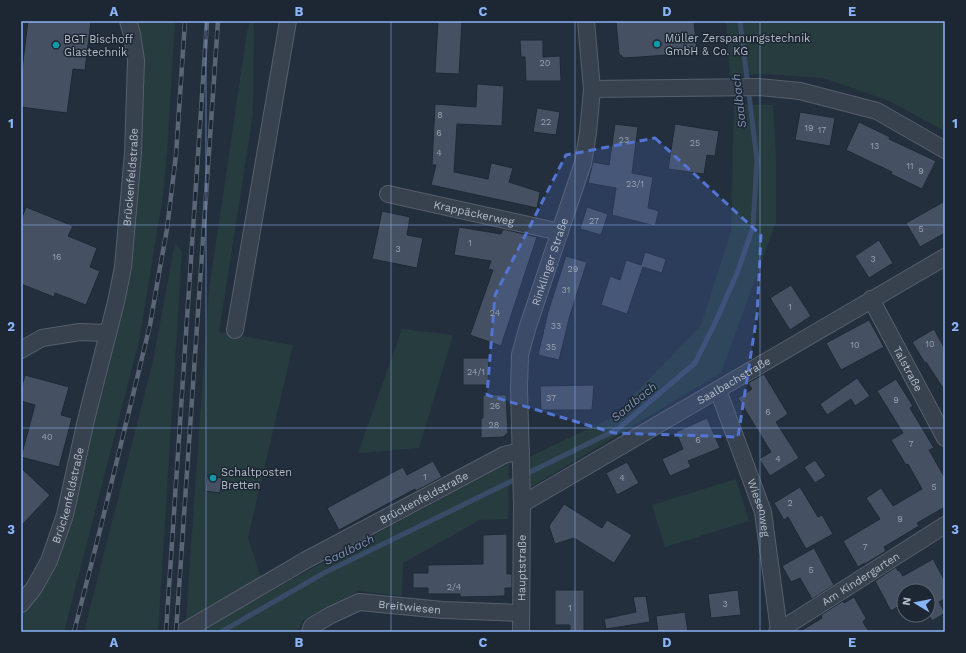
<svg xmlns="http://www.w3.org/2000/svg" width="966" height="653" viewBox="0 0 966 653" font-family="'Work Sans',sans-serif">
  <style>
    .green { fill: #263c3f }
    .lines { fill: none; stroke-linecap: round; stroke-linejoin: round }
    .stream { stroke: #394c67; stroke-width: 5 }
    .building { fill: #455162; stroke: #1f2835 }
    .minor-casing { stroke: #565f6c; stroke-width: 18 }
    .minor { stroke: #38414e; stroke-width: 16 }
    .rail-casing { stroke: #5a6575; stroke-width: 4.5 }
    .rail { stroke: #1d2633; stroke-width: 3; stroke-dasharray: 9; stroke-linecap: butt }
    .marked { fill: #5274d3; fill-opacity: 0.2; stroke: #5274d3; stroke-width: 3; stroke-dasharray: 8 5; stroke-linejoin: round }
    .grid { fill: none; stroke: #8ab4f8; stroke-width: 1; stroke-opacity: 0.55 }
    .culture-dot { fill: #0f9aa8; stroke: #1d2633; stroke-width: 1.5 }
    .labels { text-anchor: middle; stroke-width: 3; stroke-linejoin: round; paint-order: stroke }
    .number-label { font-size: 9px; fill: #98a1af }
    .poi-label { font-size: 11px; fill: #b4bcc9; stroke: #1d2633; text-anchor: start }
    .street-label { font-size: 11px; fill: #b4bcc9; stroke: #1d2633 }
    .water-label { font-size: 12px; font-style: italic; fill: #7c92b1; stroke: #1d2633 }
    .neatline { fill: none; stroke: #8ab4f8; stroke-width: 1.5 }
    .grid-label { font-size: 13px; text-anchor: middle; font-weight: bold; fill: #8ab4f8 }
  </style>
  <rect width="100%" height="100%" fill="#242f3e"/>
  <g class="green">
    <polygon points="137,21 175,21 167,154 163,195 139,341 64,632 21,632 21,607 52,563 104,388 124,304 131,268 141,153 144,59"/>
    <polygon points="250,21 254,21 253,114 219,332 293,345 248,538 266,593 501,467 509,464 508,519 480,520 403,563 402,596 359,591 303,620 298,632 185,632 209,290 247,32"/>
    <polygon points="726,21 945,21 945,131 889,101 823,78 765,74 730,77"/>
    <polygon points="734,104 773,105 776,157 776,222 721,373 528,489 527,458 609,419 628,401 701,325 731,231"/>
    <polygon points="175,243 182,252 158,632 84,632 153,361"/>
    <polygon points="402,329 453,335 419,448 358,453"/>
    <polygon points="736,479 749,521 665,547 652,505"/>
  </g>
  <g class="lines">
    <polyline class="stream" points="221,632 324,573 618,429 695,363 716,321 738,271 753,227 757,160 740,21"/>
  </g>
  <g class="building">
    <polygon points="28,21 91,21 85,70 73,69 67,113 21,107 21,78"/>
    <polygon points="438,21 462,21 459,74 435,73"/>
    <polygon points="616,21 694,21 697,53 624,58 619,54"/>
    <polygon points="520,40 543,40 543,57 560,56 561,81 526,81 525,57 521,57"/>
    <polygon points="477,84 504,86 502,126 457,124 454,172 488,179 491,163 513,168 509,182 540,192 537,208 431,185 436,165 432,165 435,104 476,107"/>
    <polygon points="537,108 560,112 556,135 533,132"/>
    <polygon points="800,112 835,118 830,146 795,140"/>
    <polygon points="859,122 890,137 889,139 936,161 922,189 891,174 892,172 846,150"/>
    <polygon points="615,124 638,127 632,173 653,177 648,208 659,211 655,226 612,215 616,188 588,183 593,162 609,165"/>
    <polygon points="675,124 719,131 715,156 707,155 704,174 668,169"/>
    <polygon points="945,201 945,233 920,247 906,223"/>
    <polygon points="26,207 73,226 68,236 97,248 90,267 100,271 86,305 55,293 54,297 21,284 21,220"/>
    <polygon points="587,207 608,214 601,235 580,229"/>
    <polygon points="382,211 410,217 407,235 423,238 417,268 372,259"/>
    <polygon points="459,227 501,234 503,229 537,237 501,346 470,335 493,270 488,269 491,261 454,255"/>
    <polygon points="879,240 893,263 869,278 855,256"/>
    <polygon points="645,252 666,259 662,273 643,267 627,314 601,305 610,276 620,280 626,260 641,265"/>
    <polygon points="566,256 587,262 570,315 559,360 538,355 548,312"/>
    <polygon points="791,285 811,316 790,330 770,298"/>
    <polygon points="869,320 884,347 841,370 826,343"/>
    <polygon points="934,329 945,349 945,391 926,362 925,363 912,342"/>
    <polygon points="463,358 489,358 488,385 463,385"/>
    <polygon points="764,374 788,414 776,422 799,458 770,476 759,459 771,452 738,398 752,389 748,383"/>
    <polygon points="25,375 69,387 61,415 72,418 59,467 21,457 35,405 21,401 21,389"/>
    <polygon points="857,378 870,396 855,406 851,399 827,415 820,404"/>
    <polygon points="896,379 913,406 910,408 934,448 929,450 945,478 945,507 917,523 919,526 884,547 886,551 865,564 865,563 858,567 843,541 880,519 866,498 881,488 893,506 922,489 908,464 906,465 891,440 903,433 877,391"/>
    <polygon points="594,385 592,410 541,410 540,386"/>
    <polygon points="483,395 506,395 508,433 503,437 481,438 481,418 483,418"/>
    <polygon points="707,418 720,448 688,461 691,467 670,476 662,459 683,449 676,432"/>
    <polygon points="815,460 826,476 815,483 804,467"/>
    <polygon points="433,461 442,477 416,491 415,489 339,530 327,508 403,467 407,475"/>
    <polygon points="627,462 639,483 617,495 606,473"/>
    <polygon points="21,468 50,495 21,526"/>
    <polygon points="207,476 222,478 220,493 205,491"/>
    <polygon points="800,487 818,517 822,515 833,534 806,549 788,517 784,520 774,503"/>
    <polygon points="564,504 602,528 607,520 632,535 614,563 574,538 555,544 549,526"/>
    <polygon points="507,534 507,574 512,574 512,588 505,588 505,596 460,597 460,594 428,594 428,588 413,588 413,573 428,573 428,565 483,564 483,535"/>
    <polygon points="814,548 834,585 812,599 800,578 791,582 782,566"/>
    <polygon points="933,559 945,581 945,599 939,602 945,613 932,621 928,613 928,590 904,591 904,603 891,611 875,581 896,567 898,571 899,570 903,576"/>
    <polygon points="555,590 584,590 584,631 570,631 570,625 555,625"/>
    <polygon points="738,590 741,615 711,618 708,594"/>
    <polygon points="646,596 650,622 606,629 604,619 636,612 633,597"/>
    <polygon points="854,597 866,618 863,622 869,632 799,632 822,618 821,615 843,601 844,603"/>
    <polygon points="685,612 688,632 658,632 656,616"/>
  </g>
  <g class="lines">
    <defs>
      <g id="minor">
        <polyline points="592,89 759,87 800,91 877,111 945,150"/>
        <path id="s1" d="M388,194L560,232"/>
        <path id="s2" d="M871,299L945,438"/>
        <polyline points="235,330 288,21"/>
        <polyline points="21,350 42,338 80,332 108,333"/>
        <path id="s3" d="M718,390L763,512L779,630"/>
        <path id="s4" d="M522,504L945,257"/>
        <path id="s5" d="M21,604L34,588L49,561L65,515L86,420L116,302L123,267L133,153L136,60L132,34L128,21"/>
        <path id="s6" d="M183,632L306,560L504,455L521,451"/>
        <path id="s7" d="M310,632L312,626L331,615L359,602L443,610L521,613"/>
        <path id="s8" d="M521,632L522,504L519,387L520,355L528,326L583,163L588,133L592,89L586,21"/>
        <path id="s9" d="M777,632L945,525"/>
      </g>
    </defs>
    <use href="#minor" class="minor-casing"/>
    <use href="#minor" class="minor"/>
    <defs>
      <g id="rail">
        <polyline points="74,632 101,526 150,325 159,273 167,229 176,155 185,21"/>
        <polyline points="166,632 207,21"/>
        <polyline points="176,632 218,21"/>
      </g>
    </defs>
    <use href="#rail" class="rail-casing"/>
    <use href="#rail" class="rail"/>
  </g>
  <path class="marked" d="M655,138L761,235L757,315L738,437L614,433L487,395L495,295L566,155Z"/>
  <path class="grid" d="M206,21V632M391,21V632M575,21V632M760,21V632M21,225H945M21,428H945"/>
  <g class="culture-dot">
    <circle cx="657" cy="44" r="4"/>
    <circle cx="56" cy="45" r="4"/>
    <circle cx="213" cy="478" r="4"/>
  </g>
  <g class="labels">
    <g class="number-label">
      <text x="545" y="66">20</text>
      <text x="440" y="118">8</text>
      <text x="546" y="125">22</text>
      <text x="809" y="131">19</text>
      <text x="822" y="133">17</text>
      <text x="439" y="136">6</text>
      <text x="624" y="143">23</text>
      <text x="695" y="146">25</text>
      <text x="875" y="149">13</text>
      <text x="439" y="156">4</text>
      <text x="910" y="169">11</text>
      <text x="921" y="174">9</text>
      <text x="635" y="187">23/1</text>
      <text x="594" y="224">27</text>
      <text x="921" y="232">5</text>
      <text x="470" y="246">1</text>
      <text x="398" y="252">3</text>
      <text x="57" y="260">16</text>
      <text x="873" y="262">3</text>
      <text x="573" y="272">29</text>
      <text x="566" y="293">31</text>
      <text x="790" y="310">1</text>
      <text x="495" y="316">24</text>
      <text x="556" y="329">33</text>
      <text x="930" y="347">10</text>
      <text x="855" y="348">10</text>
      <text x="551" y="350">35</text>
      <text x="476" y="375">24/1</text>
      <text x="551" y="401">37</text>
      <text x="896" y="403">9</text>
      <text x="495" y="409">26</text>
      <text x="768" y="415">6</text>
      <text x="494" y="428">28</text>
      <text x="47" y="440">40</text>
      <text x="698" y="443">6</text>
      <text x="911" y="447">7</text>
      <text x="778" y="462">4</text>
      <text x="425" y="480">1</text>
      <text x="622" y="481">4</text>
      <text x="934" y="490">5</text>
      <text x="790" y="506">2</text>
      <text x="900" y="522">9</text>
      <text x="865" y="550">7</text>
      <text x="811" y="573">5</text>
      <text x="454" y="590">2/4</text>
      <text x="725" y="607">3</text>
      <text x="570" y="611">1</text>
    </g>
    <g class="poi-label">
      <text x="665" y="42">Müller Zerspanungstechnik<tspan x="665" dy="13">GmbH &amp; Co. KG</tspan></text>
      <text x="64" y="43">BGT Bischoff<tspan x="64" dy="13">Glastechnik</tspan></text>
      <text x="221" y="476">Schaltposten<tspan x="221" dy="13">Bretten</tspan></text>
    </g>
    <g class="street-label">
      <text dy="4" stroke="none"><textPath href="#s5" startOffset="445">Brückenfeldstraße</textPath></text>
      <text dy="4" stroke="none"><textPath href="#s1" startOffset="88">Krappäckerweg</textPath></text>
      <text dy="4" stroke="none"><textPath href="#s8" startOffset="375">Rinklinger Straße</textPath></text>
      <text dy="4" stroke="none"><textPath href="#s2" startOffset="79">Talstraße</textPath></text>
      <text dy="4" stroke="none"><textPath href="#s4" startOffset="245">Saalbachstraße</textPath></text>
      <text dy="4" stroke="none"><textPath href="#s5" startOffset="120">Brückenfeldstraße</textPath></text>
      <text dy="4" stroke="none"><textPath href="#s6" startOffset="276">Brückenfeldstraße</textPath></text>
      <text dy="4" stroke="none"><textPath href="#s3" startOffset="125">Wiesenweg</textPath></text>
      <text dy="4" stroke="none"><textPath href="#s8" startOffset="64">Hauptstraße</textPath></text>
      <text dy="4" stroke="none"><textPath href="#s9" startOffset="99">Am Kindergarten</textPath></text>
      <text dy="4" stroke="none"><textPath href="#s7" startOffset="110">Breitwiesen</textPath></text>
    </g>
    <g class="water-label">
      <text transform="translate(739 101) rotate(-97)" y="4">Saalbach</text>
      <text transform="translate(634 402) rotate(-39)" y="4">Saalbach</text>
      <text transform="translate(349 550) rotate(-26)" y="4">Saalbach</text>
    </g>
  </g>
  <rect width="966" height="653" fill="none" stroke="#1d2633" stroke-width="44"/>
  <g transform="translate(916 603) rotate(280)"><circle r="19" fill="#1d2633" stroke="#59626f"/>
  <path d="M0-3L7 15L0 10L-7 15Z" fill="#8ab4f8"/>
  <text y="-6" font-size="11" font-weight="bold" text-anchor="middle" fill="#b4bcc9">N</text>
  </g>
  <rect x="22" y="22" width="922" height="609" class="neatline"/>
  <g class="grid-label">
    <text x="114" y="16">A</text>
    <text x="299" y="16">B</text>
    <text x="483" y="16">C</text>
    <text x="667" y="16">D</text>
    <text x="852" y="16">E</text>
    <text x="11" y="128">1</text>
    <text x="955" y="128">1</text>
    <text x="11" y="331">2</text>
    <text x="955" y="331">2</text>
    <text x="11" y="534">3</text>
    <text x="955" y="534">3</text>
    <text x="114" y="647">A</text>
    <text x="299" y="647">B</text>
    <text x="483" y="647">C</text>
    <text x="667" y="647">D</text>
    <text x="852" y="647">E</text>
  </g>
</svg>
